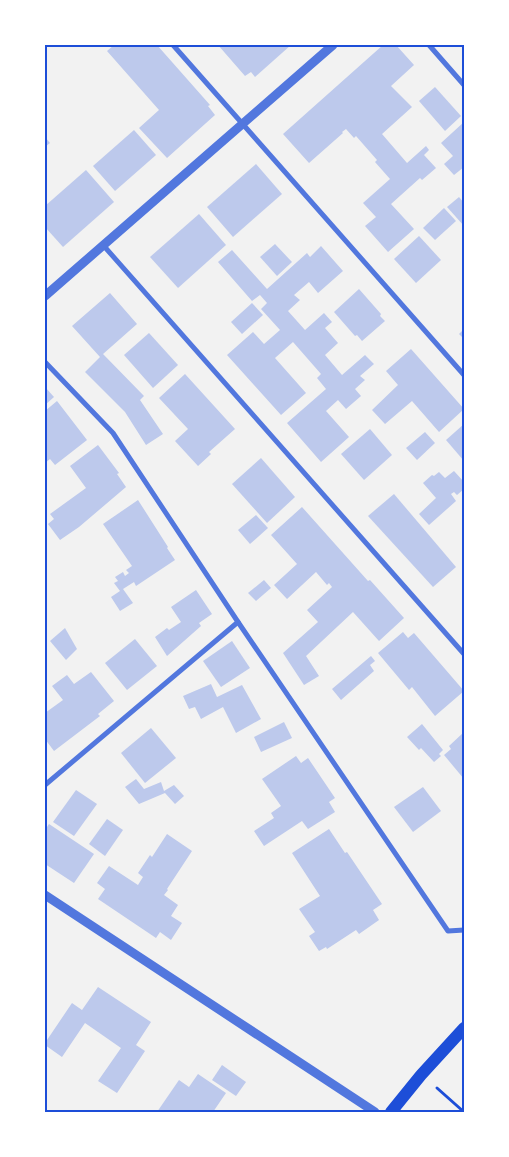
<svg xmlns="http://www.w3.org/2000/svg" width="509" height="1157" viewBox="0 0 509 1157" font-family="Jost,sans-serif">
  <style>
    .building { fill: #bdc9ec }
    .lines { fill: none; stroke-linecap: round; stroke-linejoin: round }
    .path { stroke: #1d4ed8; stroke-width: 3 }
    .minor { stroke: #5277de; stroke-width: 5 }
    .tertiary { stroke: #5277de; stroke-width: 9 }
    .primary { stroke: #1d4ed8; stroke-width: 12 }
    .neatline { fill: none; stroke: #1d4ed8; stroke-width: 2 }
  </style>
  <rect width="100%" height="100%" fill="#f2f2f2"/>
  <g class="building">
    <polygon points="114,45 157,45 210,105 208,106 215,115 167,158 139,128 159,110 107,51"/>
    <polygon points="218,45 291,45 255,77 251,72 245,76"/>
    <polygon points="383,45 396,45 414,65 391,86 412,107 382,134 407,163 426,146 429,150 424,155 436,168 422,180 420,178 391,204 414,229 388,252 365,226 376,217 363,203 390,179 375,162 377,160 356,136 354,138 346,129 342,132 343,133 309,163 283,134"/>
    <polygon points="435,87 461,116 445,131 419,101"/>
    <polygon points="464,122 464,167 454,175 444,164 453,156 441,143"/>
    <polygon points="134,130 156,155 115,191 93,166"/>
    <polygon points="45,137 50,143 45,147"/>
    <polygon points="256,164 282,194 233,237 207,207"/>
    <polygon points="86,170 114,202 63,247 45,227 45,206"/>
    <polygon points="459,197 464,203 464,226 447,207"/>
    <polygon points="444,208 456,221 435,240 423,228"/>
    <polygon points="199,214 226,245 178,288 150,257"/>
    <polygon points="419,236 441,260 416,283 394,259"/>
    <polygon points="275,244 292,262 277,276 260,257"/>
    <polygon points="321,246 343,271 318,293 309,282 294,295 300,300 288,311 305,330 324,313 332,322 325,328 338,343 325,355 342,375 365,355 374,364 360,376 365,380 355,389 361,396 346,409 338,400 326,411 349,437 321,462 287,423 326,389 317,378 321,374 293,342 275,358 306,393 281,415 227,355 253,332 264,344 280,330 261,309 267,303 260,295 252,301 218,262 232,250 267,289 307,253 310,257"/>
    <polygon points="359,289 381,314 380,316 385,321 362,341 357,335 355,336 334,312"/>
    <polygon points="110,293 137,324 103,354 144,396 140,400 163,434 146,445 125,412 85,372 100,357 72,326"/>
    <polygon points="252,303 263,315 242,334 231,322"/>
    <polygon points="464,329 464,339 459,334"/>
    <polygon points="149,333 178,365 153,388 124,355"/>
    <polygon points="411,349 464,409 439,432 412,401 385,424 372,410 398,385 386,371"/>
    <polygon points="185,374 235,429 209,452 211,454 198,466 175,441 188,429 159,398"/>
    <polygon points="45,387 54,397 45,405"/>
    <polygon points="57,401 87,440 55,465 50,459 45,463 45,411"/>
    <polygon points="464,424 464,461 446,440"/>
    <polygon points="370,429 392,455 364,480 341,454"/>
    <polygon points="425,432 435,443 417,460 406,448"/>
    <polygon points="98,445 119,473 117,474 126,487 79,527 60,540 48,524 54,519 50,514 86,488 70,466"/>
    <polygon points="261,458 295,497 267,523 232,484"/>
    <polygon points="454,471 464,482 464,489 457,495 454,492 451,494 456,501 429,525 419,514 436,498 423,483 432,475 434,476 439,472 445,478"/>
    <polygon points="394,494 456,567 433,587 368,516"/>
    <polygon points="138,500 168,547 167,548 175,560 136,586 134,582 123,589 133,603 120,611 111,597 120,591 114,583 118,581 115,577 123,572 125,576 129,573 126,570 132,566 103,524"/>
    <polygon points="302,507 368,581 370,580 404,618 379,641 353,612 306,656 319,676 304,685 283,653 318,622 307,610 332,587 329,583 327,585 316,572 287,599 274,585 297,564 271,535"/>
    <polygon points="256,515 268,528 250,544 238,530"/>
    <polygon points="264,580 271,588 256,601 248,593"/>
    <polygon points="196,590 212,614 199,623 201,626 167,656 155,637 167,628 169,630 181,622 171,607"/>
    <polygon points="65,628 77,649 66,660 50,641"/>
    <polygon points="403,632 408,638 414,633 464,691 435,716 412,687 409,690 378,653"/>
    <polygon points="135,639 157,666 127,690 105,663"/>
    <polygon points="232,641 250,668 221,687 203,661"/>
    <polygon points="371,656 375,661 370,665 374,671 341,700 332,689"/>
    <polygon points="91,672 114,701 98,714 100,716 54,751 45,739 45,713 63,700 52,686 67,675 74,684"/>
    <polygon points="211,684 217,697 242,685 261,719 236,733 223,707 201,719 195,707 189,709 183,696"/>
    <polygon points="284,722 292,738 261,752 254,737"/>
    <polygon points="422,724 443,750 439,754 441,756 434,762 421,748 419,750 407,737"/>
    <polygon points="151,728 176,758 145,783 121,753"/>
    <polygon points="464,732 464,779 444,755 451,749 449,746"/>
    <polygon points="296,756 301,763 308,758 335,798 329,802 335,812 308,829 302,821 264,846 254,831 274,818 271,813 281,806 262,779"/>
    <polygon points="136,779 144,789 161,782 164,791 174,785 184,796 175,804 165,793 139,804 125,787"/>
    <polygon points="423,787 441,811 413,832 394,807"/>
    <polygon points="76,790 97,804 74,836 53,822"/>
    <polygon points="107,819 123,830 105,856 89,844"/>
    <polygon points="49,824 94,854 74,883 45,864 45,830"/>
    <polygon points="329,829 345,853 347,852 382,904 373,910 379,920 359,934 356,930 327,949 326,947 319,951 309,936 315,932 299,909 320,896 292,853"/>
    <polygon points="167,834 192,851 167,889 168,890 164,895 178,905 171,916 182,923 171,940 160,932 156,938 98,899 105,889 97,883 109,866 138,885 143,877 138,873 150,855 152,857"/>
    <polygon points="98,987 151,1022 136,1045 145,1051 117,1093 98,1081 121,1048 85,1023 62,1057 45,1045 45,1043 72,1003 82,1010"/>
    <polygon points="222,1065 246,1082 236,1096 212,1080"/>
    <polygon points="198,1074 226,1093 213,1112 157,1112 179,1080 189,1087"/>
  </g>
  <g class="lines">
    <polyline class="path" points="437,1088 464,1112"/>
    <g class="minor">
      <polyline points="173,45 464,375"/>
      <polyline points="429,45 464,85"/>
      <polyline points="103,245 464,654"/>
      <polyline points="45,362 113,433 238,622 448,931 464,930"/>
      <polyline points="45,785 238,622"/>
    </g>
    <g class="tertiary">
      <polyline points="45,296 333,45"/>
      <polyline points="45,895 375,1112"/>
    </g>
    <polyline class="primary" points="391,1112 421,1075 464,1028"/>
  </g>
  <rect width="509" height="1157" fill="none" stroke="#ffffff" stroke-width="92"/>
  <rect x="46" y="46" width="417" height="1065" class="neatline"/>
</svg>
